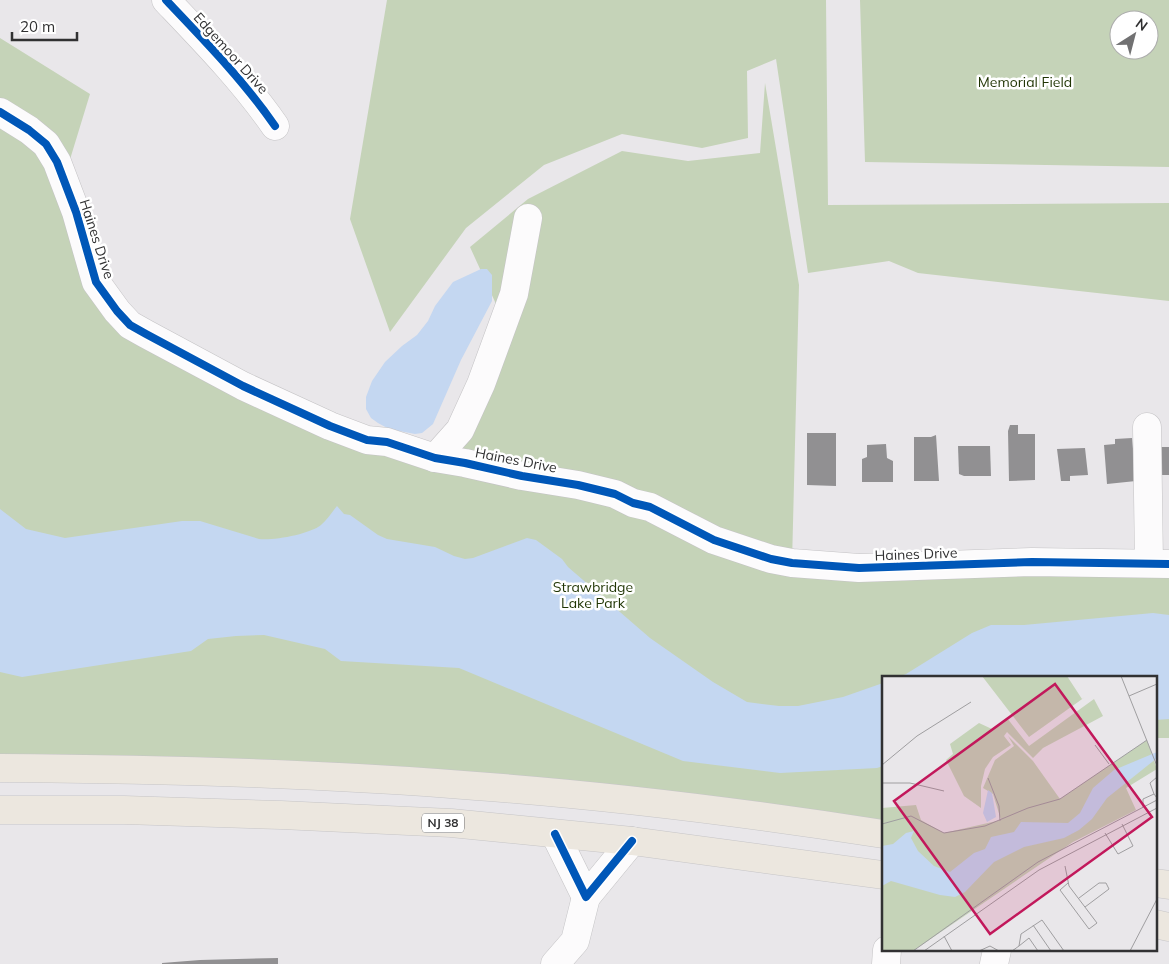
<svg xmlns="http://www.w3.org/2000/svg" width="1169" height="964" viewBox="0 0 1169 964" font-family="Mulish,sans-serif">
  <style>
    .green { fill: #c5d3b8; fill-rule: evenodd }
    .water { fill: #c4d7f1 }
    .building { fill: #919092 }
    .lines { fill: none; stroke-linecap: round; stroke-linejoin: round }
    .minor-casing { stroke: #c4c3c5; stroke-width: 29 }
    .highway-casing { stroke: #c6c5c7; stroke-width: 29 }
    .minor { stroke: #fcfbfc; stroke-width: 28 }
    .highway { stroke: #ece7df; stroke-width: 28 }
    .cycleway-casing { stroke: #fff; stroke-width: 11 }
    .cycleway { stroke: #0057b8; stroke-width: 8 }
    .labels { text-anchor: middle; stroke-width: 5; stroke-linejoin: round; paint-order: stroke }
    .shield { fill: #fff; stroke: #6f6f70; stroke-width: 1 }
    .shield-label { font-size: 12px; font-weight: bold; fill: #313132 }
    .street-label { font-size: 14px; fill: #313132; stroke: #fff }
    .park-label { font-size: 14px; fill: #1f3403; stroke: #fff }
    .inset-road { fill: none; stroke: #9f9ea0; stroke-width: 1 }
    .view { fill: #c2185b; fill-opacity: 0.15; stroke: #c2185b; stroke-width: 2.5 }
    .inset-edge { fill: none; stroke: #313132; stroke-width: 2.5 }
  </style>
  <rect width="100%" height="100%" fill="#e9e7ea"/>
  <g class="green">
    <polygon points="387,0 826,0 828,205 1169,203 1169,301 918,273 889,261 808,273 776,59 747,71 748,138 702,148 622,134 544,165 466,228 390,332 350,219"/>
    <path d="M860,0H1169V167L865,162ZM1119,20H1149V50H1119Z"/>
    <polygon points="0,38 90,94 64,179 96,282 179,353 444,459 496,304 470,247 528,199 622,151 688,161 760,153 765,83 799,285 792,563 1169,566 1169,738 1155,738 1155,678 883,678 883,834 709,809 0,768"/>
  </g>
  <g class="water">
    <polygon points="481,269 487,269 492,275 492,301 461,360 433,424 422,433 415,434 389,429 378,423 371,418 366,409 366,397 372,381 385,362 402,346 417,335 428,321 435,306 453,282"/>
    <path d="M337,506L344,514L350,515L378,535L387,539L435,547L454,556L465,559L473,558L527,538L536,540L562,559L568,567L650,638L713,682L747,702L779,706H798L843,697L883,683V766L877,768L780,773L683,761L459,668L341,661L325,649L264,635L236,636L208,639L191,651L22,677L0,672V509L26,529L65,538L182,521H200L259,539C273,541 310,534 321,525C327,520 332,512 337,506Z"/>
    <polygon points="1153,613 1169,615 1169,719 1155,720 1155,678 896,678 906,674 972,633 991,625 1024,625"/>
  </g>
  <g class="building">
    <polygon points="1010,425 1018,425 1018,434 1035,434 1035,480 1009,481 1008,431"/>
    <polygon points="807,433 836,433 836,486 807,485"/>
    <polygon points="936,435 939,481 914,481 914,437 931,437"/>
    <polygon points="1132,438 1136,481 1107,484 1104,445 1115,444 1115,439"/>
    <polygon points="886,444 887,458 893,461 893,482 862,482 862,459 867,457 867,445"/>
    <polygon points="958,446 990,446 991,476 964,476 959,474"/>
    <polygon points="1157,447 1169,447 1169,475 1158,475"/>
    <polygon points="1085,448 1088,475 1070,476 1070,481 1061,481 1057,449"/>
    <polygon points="278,958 278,964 162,964 162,963 200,960"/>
  </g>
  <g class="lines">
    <defs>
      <g id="minor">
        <path d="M166,0C205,41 243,80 275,126"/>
        <polyline points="0,112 29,130 46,144 57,162 76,212 96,282 117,311 130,325 146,334 243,386 330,426 367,440 387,442 435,458 465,463 522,476 578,485 615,494 633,503 650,507 714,540 771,559 792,563 859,568 1032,562 1169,564"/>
        <polyline points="1147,427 1149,563"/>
        <polyline points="435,458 460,430 481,384 514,294 528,218"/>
        <polyline points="555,834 586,897 632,841"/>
        <polyline points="555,964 575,941 586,897"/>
        <polyline points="886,964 887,950"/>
        <polyline points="994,964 997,950"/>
      </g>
      <g id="highway">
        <path d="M0,768C159,769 318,773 476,786C612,796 748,813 883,834"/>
        <polyline points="0,810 124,810 281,815 451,823 632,841 883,875"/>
        <polyline points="1155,883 1169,885"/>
        <polyline points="1155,924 1169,927"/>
      </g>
    </defs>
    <use href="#minor" class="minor-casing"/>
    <use href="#highway" class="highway-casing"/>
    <use href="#minor" class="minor"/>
    <use href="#highway" class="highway"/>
    <defs>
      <g id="cycleway">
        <path d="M166,0C205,41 243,80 275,126"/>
        <polyline points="0,112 29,130 46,144 57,162 76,212 96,282 117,311 130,325 146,334 243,386 330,426 367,440 387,442 435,458 465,463 522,476 578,485 615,494 633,503 650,507 714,540 771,559 792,563 859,568 1032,562 1169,564"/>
        <polyline points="555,834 586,897 632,841"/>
      </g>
    </defs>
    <use href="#cycleway" class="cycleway-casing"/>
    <use href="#cycleway" class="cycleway"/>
  </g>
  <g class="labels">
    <rect class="shield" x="422" y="813.5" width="42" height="19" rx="4"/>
    <g class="shield-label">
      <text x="443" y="827">NJ 38</text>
    </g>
    <g class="street-label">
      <text transform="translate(231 53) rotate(48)" y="5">Edgemoor Drive</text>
      <text transform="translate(97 239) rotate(72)" y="5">Haines Drive</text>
      <text transform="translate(516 460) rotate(11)" y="5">Haines Drive</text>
      <text transform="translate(916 554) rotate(-2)" y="5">Haines Drive</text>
    </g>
    <g class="park-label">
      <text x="1025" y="87">Memorial Field</text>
      <text x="593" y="592">Strawbridge<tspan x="593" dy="16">Lake Park</tspan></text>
    </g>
  </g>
  <g transform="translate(882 676)">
    <rect width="275" height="275" fill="#e9e7ea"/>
    <path d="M100,0H185L200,23L203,21L147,61ZM212,23L221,40L161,72L151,82L125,56L122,60L129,69L111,81L103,93L99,110V132L82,120L64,84L71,78L68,68L97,47L110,53L125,42L147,70ZM126,60L151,85L178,123L265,64L275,93L244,112L254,134L191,166L31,275H0V132L34,129L39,144L62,157L119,144L111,118L101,112L113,84L132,70Z" fill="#c5d3b8"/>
    <path d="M275,76V82L225,122L210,143L197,154L182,162L142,171L112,186L83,216L73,221L58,219L9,205L0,210V170L11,168L24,157L32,155L29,162L36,175L52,190L68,196L92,177L103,173L109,161L132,156L139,146L186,147L198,137L211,112L232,94ZM106,114L110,117L114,141L105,146L101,137Z" fill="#c4d7f1"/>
    <path class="inset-road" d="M239,0L275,90M247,20L275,8M213,69L227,88M0,89L35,60L89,26M106,102L117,130L118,145M0,107H28L62,115M272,118L268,107L275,101M261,131V123L272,118L275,122M0,148L29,140L62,157L103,150L146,132L178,123L265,64M223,157L236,178L251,170L240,148M183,190L187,210L215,247L207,253L178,214L186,207M197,222L217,207H224L227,213L203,231M151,249L169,275M62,260L70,275M137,270L147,262L156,275M31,275L156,186L275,124M42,275L157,194L275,132M97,275L108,270L117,275M130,275L137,270L139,258L160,244L182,275M248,275L275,223"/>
    <path class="view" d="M173,8L270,141L108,258L12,125Z"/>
    <rect width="275" height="275" class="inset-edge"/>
  </g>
  <g transform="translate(1134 35) rotate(36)"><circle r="24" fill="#ffffff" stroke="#adadad"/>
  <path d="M0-4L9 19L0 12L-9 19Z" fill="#717172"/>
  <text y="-8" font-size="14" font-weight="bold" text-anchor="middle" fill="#313132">N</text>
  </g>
  <path d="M12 32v8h65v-8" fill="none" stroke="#313132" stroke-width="2.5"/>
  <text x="20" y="32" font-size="15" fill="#313132" stroke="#ffffff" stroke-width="4" paint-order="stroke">20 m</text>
</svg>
